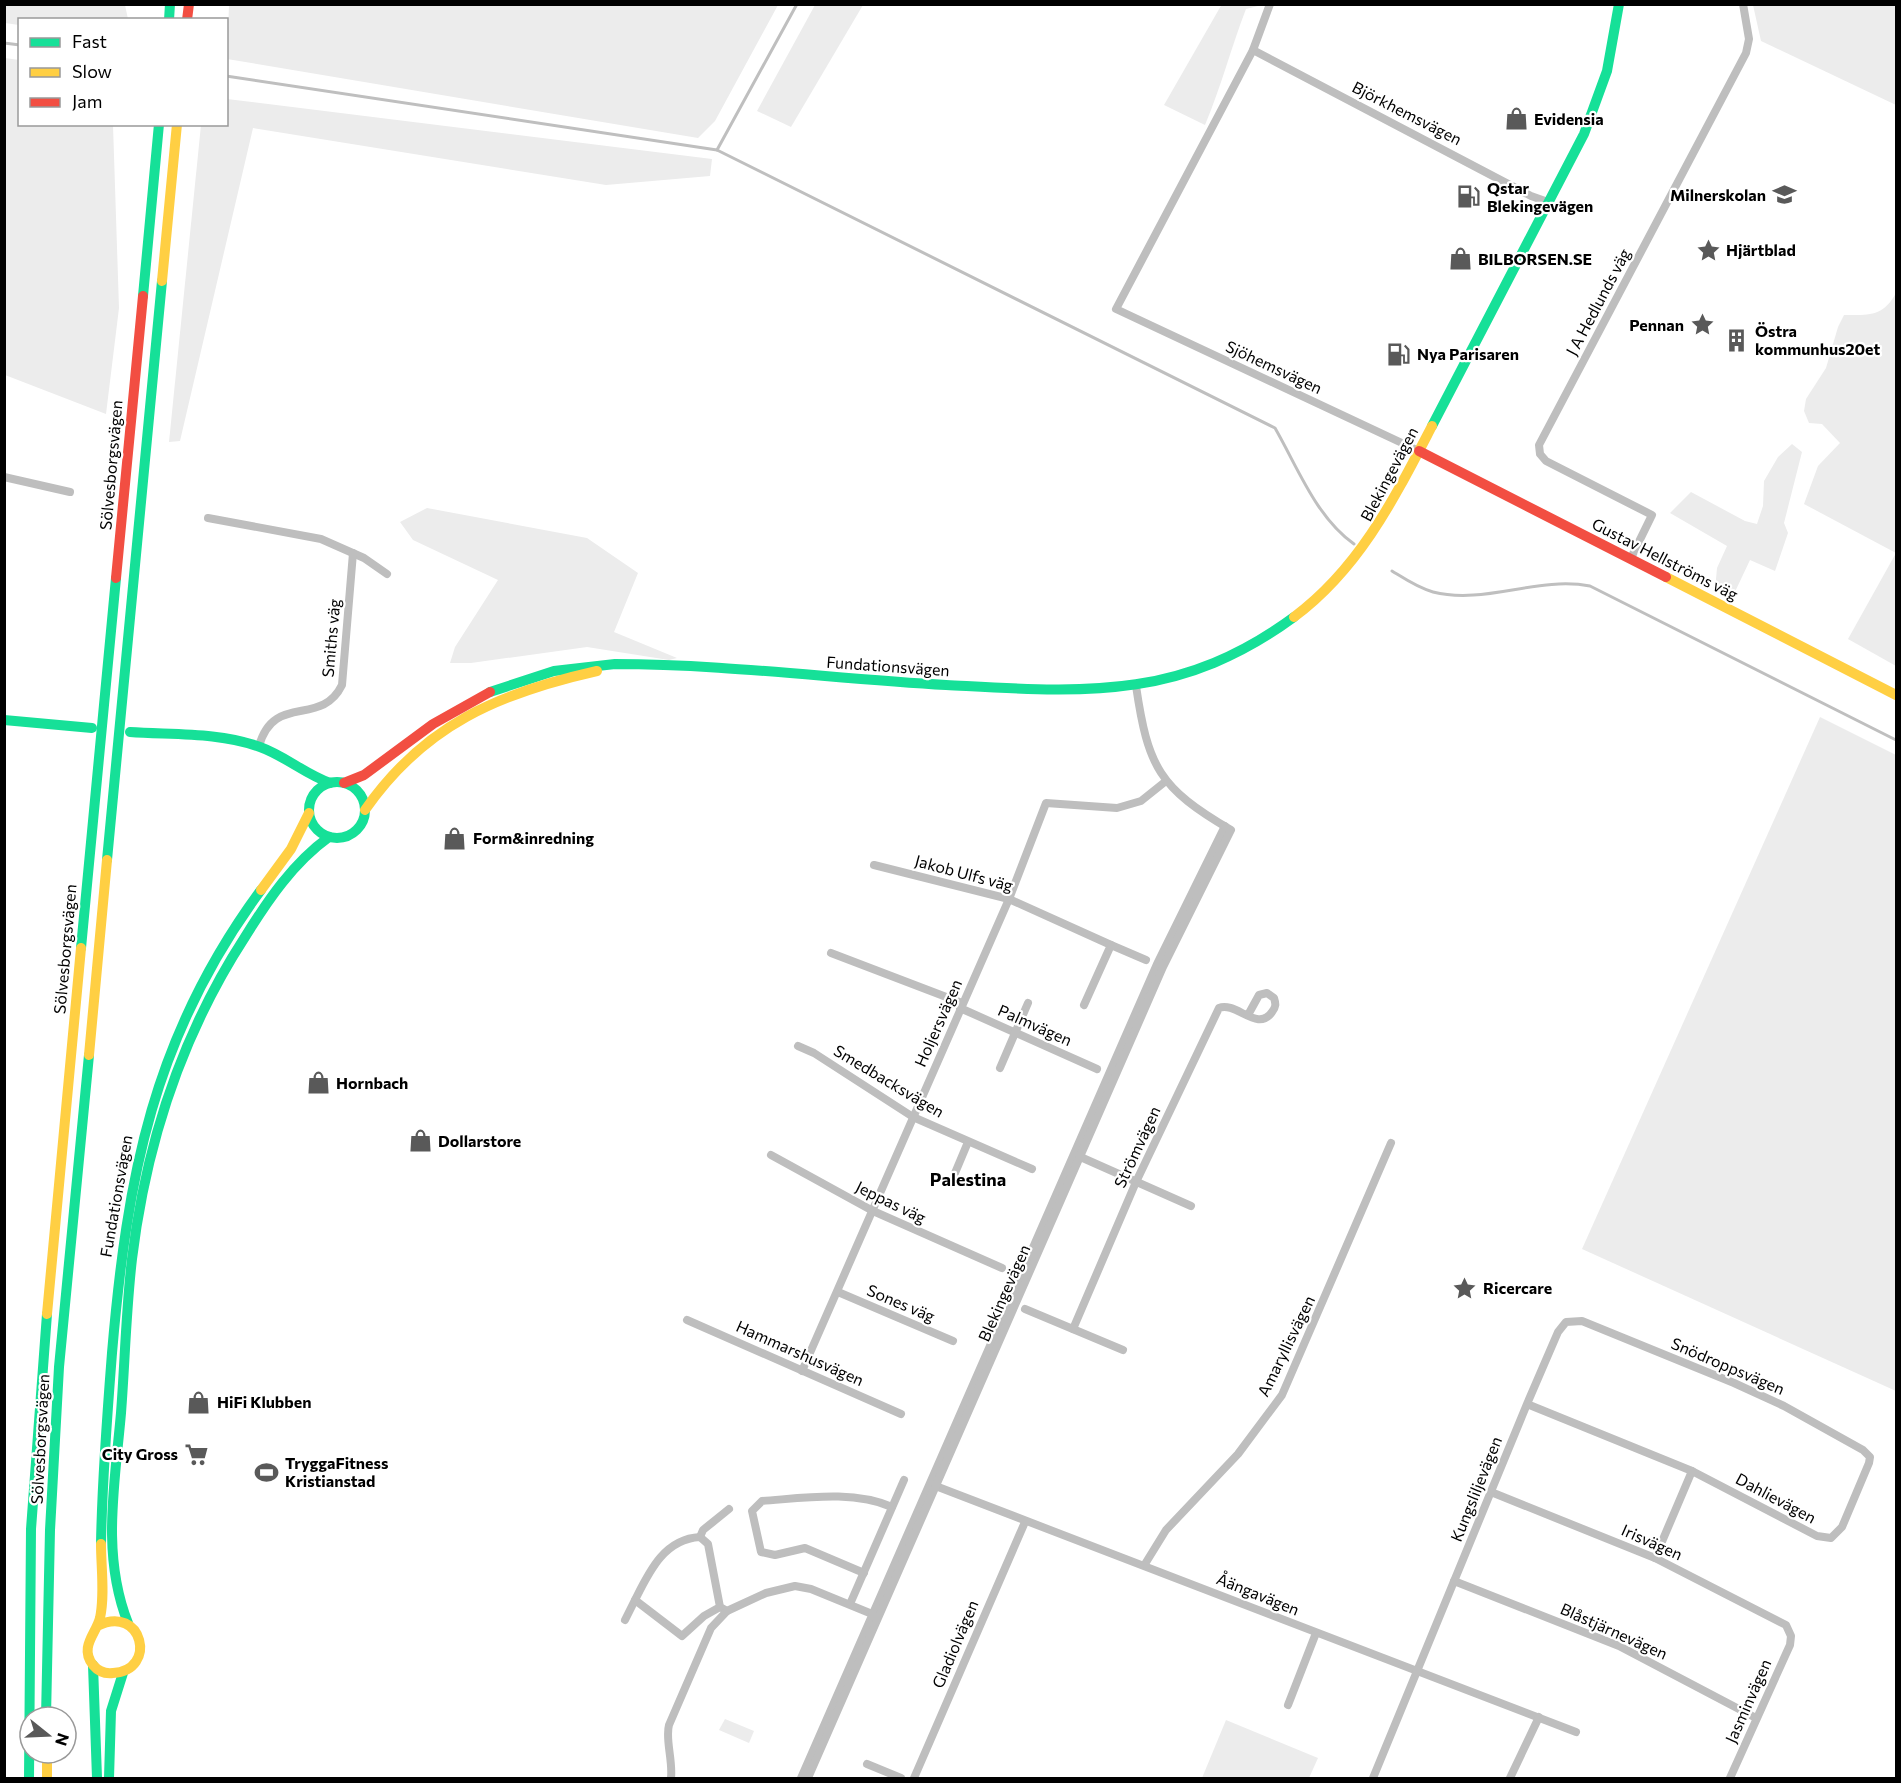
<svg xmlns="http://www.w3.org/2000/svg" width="1901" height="1783" viewBox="0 0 1901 1783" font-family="Commissioner,sans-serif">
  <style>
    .green { fill: #ececec }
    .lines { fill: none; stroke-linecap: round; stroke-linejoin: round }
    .stream { stroke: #bfbfbf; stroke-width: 3 }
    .street { stroke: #bebebe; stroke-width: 8 }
    .fast { stroke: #16e098; stroke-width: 10 }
    .slow { stroke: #ffcf43; stroke-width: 10 }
    .jam { stroke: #f24e42; stroke-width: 10 }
    .labels { text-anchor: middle; stroke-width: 4.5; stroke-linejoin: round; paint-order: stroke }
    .street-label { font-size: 16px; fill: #000; stroke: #fff }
    .poi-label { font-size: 16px; font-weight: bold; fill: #000; stroke: #fff; text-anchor: start }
    .neighbourhood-label { font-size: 18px; font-weight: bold; fill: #000; stroke: #fff }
  </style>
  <rect width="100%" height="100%" fill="#fff"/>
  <g class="green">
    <polygon points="5,4 125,5 128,19 20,20 19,25 5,23"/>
    <path d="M1222,4L1262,5L1246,9C1231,48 1221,87 1205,125L1164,105Z"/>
    <polygon points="229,5 229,4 778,5 715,121 698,138 227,59"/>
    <polygon points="815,5 863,5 791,127 757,111"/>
    <polygon points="1753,5 1896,5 1896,105 1761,41"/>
    <polygon points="5,58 19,60 20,124 113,125 119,308 106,414 5,375"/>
    <polygon points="227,99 712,159 710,176 606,185 253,128 180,441 169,442 201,125 226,124"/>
    <path d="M1896,293V666L1848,639L1896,553L1804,504L1818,466L1840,443L1822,424L1809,423L1804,411L1806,399L1826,368L1838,327L1844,315C1869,315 1883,317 1896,293Z"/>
    <polygon points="1792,444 1802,452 1784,523 1788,533 1775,571 1750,560 1733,596 1715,590 1717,568 1727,546 1670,513 1691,492 1745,521 1757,524 1763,506 1764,481 1778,457"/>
    <polygon points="427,508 587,538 638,573 614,632 677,658 669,660 587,647 471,663 450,663 455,647 498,580 413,540 400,522"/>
    <polygon points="1820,717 1896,755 1896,1391 1582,1249"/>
    <polygon points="725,1719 754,1731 749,1743 719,1730"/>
    <polygon points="1226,1720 1318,1758 1309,1778 1202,1778"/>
  </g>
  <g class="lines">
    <g class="stream">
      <polyline points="4,43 20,45"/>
      <path d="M226,76L717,150L1275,428C1298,468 1316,517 1354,544"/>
      <polyline points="717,150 797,4"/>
      <path d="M1392,571C1405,579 1418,588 1433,592C1485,605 1537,576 1590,586L1896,740"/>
    </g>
    <g class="street">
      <polyline points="1270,4 1253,50 1116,309 1419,451"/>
      <polyline points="1253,50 1531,196 1548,202"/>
      <polyline points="4,477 70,492"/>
      <polyline points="208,518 321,539 364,558 387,574"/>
      <polyline points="1631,558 1652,515 1546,461 1540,454 1539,445 1746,53 1749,39 1743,4"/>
      <path d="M259,746C274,692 321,728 342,685L353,553"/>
      <polyline points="874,865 1009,899 1111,945 1084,1005"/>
      <polyline points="1111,945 1146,960"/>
      <polyline points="831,953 962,1003"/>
      <polyline points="960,1008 1097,1069"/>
      <polyline points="798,1046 814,1053 913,1117 1032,1169"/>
      <polyline points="1000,1068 1028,1003"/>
      <polyline points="771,1155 873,1211 1002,1268"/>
      <polyline points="1076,1155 1191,1206"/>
      <polyline points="955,1173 968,1142"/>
      <polyline points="838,1292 953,1341"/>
      <polyline points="1025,1309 1123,1350"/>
      <polyline points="687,1320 901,1414"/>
      <path d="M1073,1329L1136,1182L1219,1008C1236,1001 1258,1033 1272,1012C1276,1007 1276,1004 1274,998L1267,993L1259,995L1248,1015"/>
      <polyline points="802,1371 1009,899 1046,803 1117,808 1141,801 1166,781"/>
      <polyline points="933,1485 1576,1732"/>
      <polyline points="1491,1492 1655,1558 1786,1625 1791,1636 1790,1645 1730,1778"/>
      <polyline points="700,1537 703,1530 729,1509"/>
      <polyline points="1655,1558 1692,1471"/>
      <polyline points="1145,1564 1166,1530 1238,1454 1282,1395 1391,1143"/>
      <path d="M864,1573L805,1548L775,1555L761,1552L752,1511L762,1501C804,1498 853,1490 892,1507"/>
      <polyline points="1454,1581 1619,1646 1756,1718"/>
      <polyline points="850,1604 904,1480"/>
      <path d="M720,1607L704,1616L682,1636L635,1600C649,1572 664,1539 700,1537L708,1544L720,1607L727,1611"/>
      <polyline points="625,1620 635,1600"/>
      <polyline points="1288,1705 1316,1633"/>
      <polyline points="867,1764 901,1778"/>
      <path d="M671,1778C673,1760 665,1739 669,1725L711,1628L727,1611L766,1593L795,1586L811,1589L877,1616"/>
      <polyline points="801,1778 1157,964 1225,826"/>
      <path d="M808,1778L1163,967L1231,830C1159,788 1148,767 1136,686"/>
      <polyline points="914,1778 1025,1522"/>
      <polyline points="1373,1778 1527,1404 1558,1332 1566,1322 1582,1321 1734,1383 1784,1406 1863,1450 1870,1457 1869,1463 1842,1527 1831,1538 1817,1536 1692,1471 1527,1404"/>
      <polyline points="1510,1778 1539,1717"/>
    </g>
    <g class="fast">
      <polyline points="169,20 170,4"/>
      <polyline points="143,296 159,124"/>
      <polyline points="1432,426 1584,134 1607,71 1619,4"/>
      <path d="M490,692L554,671L615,664C725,664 836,679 946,685C1082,692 1178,702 1294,617"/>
      <polyline points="4,720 92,728"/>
      <path d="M130,732C173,735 219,732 260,747C285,756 305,774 330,783"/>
      <circle cx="337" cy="810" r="28"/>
      <polyline points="107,860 162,281"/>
      <polyline points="81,948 116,578"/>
      <path d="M101,1544C102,1480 107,1417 112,1353C127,1177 153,1036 261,890"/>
      <path d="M128,1623C101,1555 115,1483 121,1413C125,1361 126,1310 132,1259C146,1144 182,1034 245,937C268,900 293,863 329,837"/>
      <polyline points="93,1665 97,1778"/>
      <polyline points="46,1717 50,1530 59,1367 89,1055"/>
      <polyline points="29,1778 31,1529 47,1314"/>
      <polyline points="109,1778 111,1711 123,1673"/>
    </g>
    <g class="slow">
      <polyline points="162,281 177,124"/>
      <polyline points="1666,577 1896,695"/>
      <path d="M1294,617C1360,568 1395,497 1432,426"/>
      <path d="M365,810C424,725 499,693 597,671"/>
      <polyline points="261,890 291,849 309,813"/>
      <polyline points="89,1055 107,860"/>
      <polyline points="47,1314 81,948"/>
      <path d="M97,1626C143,1603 158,1671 113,1673C105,1674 98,1671 93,1665C79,1647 96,1634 100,1618C105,1595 101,1567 101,1544"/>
      <polyline points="47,1753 47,1778"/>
    </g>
    <g class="jam">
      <polyline points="187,20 189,4"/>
      <polyline points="1419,451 1666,577"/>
      <polyline points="116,578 143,296"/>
      <polyline points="344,783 364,775 433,724 490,692"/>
    </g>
  </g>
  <defs>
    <symbol id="shop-bare" viewBox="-9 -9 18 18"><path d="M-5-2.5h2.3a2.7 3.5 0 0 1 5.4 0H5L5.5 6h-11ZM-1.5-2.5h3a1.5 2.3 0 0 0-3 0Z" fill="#595959" stroke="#fff" stroke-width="2.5" paint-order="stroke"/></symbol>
    <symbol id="school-bare" viewBox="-9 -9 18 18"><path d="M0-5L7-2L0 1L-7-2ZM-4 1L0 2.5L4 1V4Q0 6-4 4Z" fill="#595959" stroke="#fff" stroke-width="2.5" paint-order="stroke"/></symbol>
    <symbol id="fuel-bare" viewBox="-9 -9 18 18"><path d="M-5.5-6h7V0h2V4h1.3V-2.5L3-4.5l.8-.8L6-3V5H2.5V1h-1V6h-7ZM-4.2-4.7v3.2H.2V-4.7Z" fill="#595959" stroke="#fff" stroke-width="2.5" paint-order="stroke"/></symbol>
    <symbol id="sight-bare" viewBox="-9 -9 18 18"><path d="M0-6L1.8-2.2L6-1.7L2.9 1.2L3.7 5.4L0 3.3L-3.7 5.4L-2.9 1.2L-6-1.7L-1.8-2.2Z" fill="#595959" stroke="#fff" stroke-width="2.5" paint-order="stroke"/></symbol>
    <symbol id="building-bare" viewBox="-9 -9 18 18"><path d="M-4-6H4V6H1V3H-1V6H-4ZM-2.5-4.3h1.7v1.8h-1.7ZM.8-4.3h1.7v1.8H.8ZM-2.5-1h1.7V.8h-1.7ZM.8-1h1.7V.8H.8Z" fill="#595959" stroke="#fff" stroke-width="2.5" paint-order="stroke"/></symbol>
    <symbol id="supermarket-bare" viewBox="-9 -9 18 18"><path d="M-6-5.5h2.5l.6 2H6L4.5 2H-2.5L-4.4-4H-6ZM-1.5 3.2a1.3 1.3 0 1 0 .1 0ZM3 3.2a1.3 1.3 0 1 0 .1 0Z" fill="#595959" stroke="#fff" stroke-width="2.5" paint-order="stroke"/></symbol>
    <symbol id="stadium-bare" viewBox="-9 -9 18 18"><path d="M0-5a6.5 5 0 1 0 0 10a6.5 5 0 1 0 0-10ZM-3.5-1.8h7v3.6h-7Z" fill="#595959" stroke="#fff" stroke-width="2.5" paint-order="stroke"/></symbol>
  </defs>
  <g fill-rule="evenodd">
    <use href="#shop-bare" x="1500" y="102" width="33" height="33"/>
    <use href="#school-bare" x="1768" y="178" width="33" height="33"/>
    <use href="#fuel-bare" x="1452" y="180" width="33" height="33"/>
    <use href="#sight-bare" x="1692" y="234" width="33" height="33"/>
    <use href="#shop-bare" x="1444" y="242" width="33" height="33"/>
    <use href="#sight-bare" x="1686" y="308" width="33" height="33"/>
    <use href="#building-bare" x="1720" y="324" width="33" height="33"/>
    <use href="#fuel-bare" x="1382" y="338" width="33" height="33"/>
    <use href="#shop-bare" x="438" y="822" width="33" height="33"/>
    <use href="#shop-bare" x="302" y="1066" width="33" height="33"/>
    <use href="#shop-bare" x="404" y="1124" width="33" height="33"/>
    <use href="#sight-bare" x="1448" y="1272" width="33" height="33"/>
    <use href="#shop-bare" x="182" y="1386" width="33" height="33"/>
    <use href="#supermarket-bare" x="180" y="1438" width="33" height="33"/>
    <use href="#stadium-bare" x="250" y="1456" width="33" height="33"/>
  </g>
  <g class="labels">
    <g class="street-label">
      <text transform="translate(1407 113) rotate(27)" y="6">Björkhemsvägen</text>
      <text transform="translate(1598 302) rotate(-62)" y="6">J A Hedlunds väg</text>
      <text transform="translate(1274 367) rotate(25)" y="6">Sjöhemsvägen</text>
      <text transform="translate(111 465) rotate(-85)" y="6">Sölvesborgsvägen</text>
      <text transform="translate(1389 474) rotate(-62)" y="6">Blekingevägen</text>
      <text transform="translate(1665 559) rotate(27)" y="6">Gustav Hellströms väg</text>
      <text transform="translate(331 638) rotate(-85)" y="6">Smiths väg</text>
      <text transform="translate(888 666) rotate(4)" y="6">Fundationsvägen</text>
      <text transform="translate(964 873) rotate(15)" y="6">Jakob Ulfs väg</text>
      <text transform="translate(65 949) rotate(-85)" y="6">Sölvesborgsvägen</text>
      <text transform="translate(938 1023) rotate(-66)" y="6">Holjersvägen</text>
      <text transform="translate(1035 1025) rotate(24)" y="6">Palmvägen</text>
      <text transform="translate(889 1081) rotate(31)" y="6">Smedbacksvägen</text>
      <text transform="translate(1137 1147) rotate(-65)" y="6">Strömvägen</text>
      <text transform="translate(116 1196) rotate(-80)" y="6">Fundationsvägen</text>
      <text transform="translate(891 1202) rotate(26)" y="6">Jeppas väg</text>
      <text transform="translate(1004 1293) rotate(-66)" y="6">Blekingevägen</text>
      <text transform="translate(901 1303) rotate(23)" y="6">Sones väg</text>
      <text transform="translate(1286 1346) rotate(-64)" y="6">Amaryllisvägen</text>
      <text transform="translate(800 1353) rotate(24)" y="6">Hammarshusvägen</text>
      <text transform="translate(1728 1366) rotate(23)" y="6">Snödroppsvägen</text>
      <text transform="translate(40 1439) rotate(-87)" y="6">Sölvesborgsvägen</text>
      <text transform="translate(1476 1489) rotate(-68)" y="6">Kungsliljevägen</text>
      <text transform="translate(1776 1498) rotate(28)" y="6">Dahlievägen</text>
      <text transform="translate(1652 1542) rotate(24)" y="6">Irisvägen</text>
      <text transform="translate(1258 1594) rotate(22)" y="6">Åängavägen</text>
      <text transform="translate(1614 1631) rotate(24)" y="6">Blåstjärnevägen</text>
      <text transform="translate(955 1644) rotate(-67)" y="6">Gladiolvägen</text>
      <text transform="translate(1748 1701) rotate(-66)" y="6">Jasminvägen</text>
    </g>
    <g class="poi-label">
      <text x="1534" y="125">Evidensia</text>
      <text x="1487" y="194">Qstar<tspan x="1487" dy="18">Blekingevägen</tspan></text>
      <text x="1766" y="201" text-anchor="end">Milnerskolan</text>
      <text x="1726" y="256">Hjärtblad</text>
      <text x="1478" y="265">BILBORSEN.SE</text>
      <text x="1684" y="331" text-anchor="end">Pennan</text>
      <text x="1755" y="337">Östra<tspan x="1755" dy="18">kommunhus20et</tspan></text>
      <text x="1417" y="360">Nya Parisaren</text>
      <text x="473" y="844">Form&amp;inredning</text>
      <text x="336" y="1089">Hornbach</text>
      <text x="438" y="1147">Dollarstore</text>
      <text x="1483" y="1294">Ricercare</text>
      <text x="217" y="1408">HiFi Klubben</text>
      <text x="178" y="1460" text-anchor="end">City Gross</text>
      <text x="285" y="1469">TryggaFitness<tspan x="285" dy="18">Kristianstad</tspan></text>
    </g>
    <g class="neighbourhood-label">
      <text x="968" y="1186">Palestina</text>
    </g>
  </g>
  <rect width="1901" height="1783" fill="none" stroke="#000000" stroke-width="12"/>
  <rect x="18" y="18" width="210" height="108" fill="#ffffff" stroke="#999999" stroke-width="1.5"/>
  <rect x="30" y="38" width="30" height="9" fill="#16e098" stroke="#999999" stroke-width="1.5"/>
  <text x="72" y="48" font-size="18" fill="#000000">Fast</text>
  <rect x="30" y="68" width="30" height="9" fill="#ffcf43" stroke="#999999" stroke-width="1.5"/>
  <text x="72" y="78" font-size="18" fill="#000000">Slow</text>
  <rect x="30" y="98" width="30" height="9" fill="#f24e42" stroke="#999999" stroke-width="1.5"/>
  <text x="72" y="108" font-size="18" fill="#000000">Jam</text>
  <g transform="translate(48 1735) rotate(108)"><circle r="28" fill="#ffffff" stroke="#999999" stroke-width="1.5"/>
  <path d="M0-4.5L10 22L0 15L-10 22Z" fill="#595959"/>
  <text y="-9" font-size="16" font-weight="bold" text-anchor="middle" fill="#000000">N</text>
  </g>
</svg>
